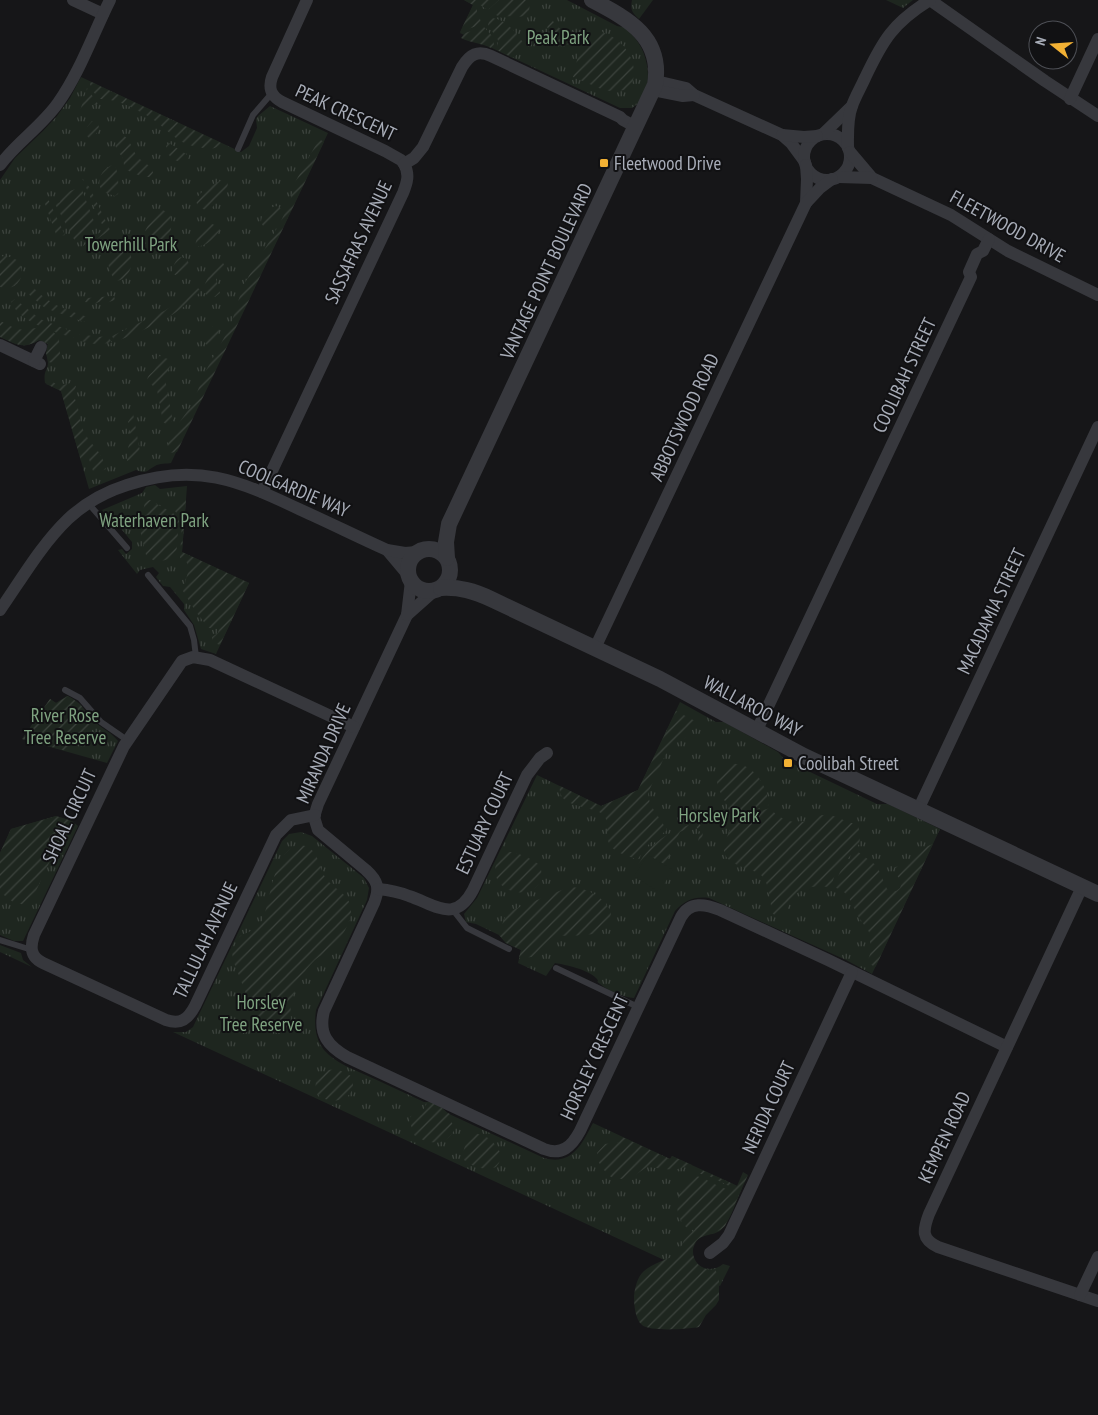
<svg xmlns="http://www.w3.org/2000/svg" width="1098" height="1415" viewBox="0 0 1098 1415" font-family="'PT Sans Narrow',sans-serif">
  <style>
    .grass { fill: url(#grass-tufts) }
    .garden { fill: url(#garden-furrows) }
    .pitch { fill: #1e261f }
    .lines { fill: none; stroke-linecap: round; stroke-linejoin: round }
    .service { stroke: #37383d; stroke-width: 6 }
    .minor { stroke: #37383d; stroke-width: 12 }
    .tertiary { stroke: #37383d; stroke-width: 16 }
    .poi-dot { fill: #f2b134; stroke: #111113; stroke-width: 2 }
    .labels { text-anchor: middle; stroke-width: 4; stroke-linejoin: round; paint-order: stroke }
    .park-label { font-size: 19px; fill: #7fa381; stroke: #111113 }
    .street-label { font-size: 19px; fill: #a8adb8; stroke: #111113 }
    .poi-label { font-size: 19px; fill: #a8adb8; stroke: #111113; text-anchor: start }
  </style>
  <defs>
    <pattern id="grass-tufts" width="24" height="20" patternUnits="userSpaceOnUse" patternTransform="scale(1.25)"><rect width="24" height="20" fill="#1e261f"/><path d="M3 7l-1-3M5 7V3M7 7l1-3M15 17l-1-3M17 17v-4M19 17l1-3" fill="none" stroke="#3c433d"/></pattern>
    <pattern id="garden-furrows" width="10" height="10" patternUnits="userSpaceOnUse" patternTransform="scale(1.25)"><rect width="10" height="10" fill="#1e261f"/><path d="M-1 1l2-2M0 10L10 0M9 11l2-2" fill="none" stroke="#3c433d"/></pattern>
  </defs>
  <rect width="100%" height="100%" fill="#161618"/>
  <g class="grass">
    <path d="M464,0H567L617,26C620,27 623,26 625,28C628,29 631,34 633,36C650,53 656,94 632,108H620L460,33L473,5Z"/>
    <path d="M632,0H653L639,19C632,13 630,9 632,0Z"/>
    <polygon points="886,0 913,0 903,8"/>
    <path d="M81,77L241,152L249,146L257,128L256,119L258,116L270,106L328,133L171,463C167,464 159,463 155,466C146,471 147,474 136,470L89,489L61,391L45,383C43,370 48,371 48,362C47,355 46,351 48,344L39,340C23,350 16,344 0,337V180L15,158L43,131L57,116L70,98Z"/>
    <polygon points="155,485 160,489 187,486 182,552 249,583 216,654 201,649 194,625 184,610 184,604 170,587 163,586 156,577 159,573 153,567 140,570 137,574 118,550 122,549 126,554 132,549 132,542 118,525 112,524 102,510 142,493 146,487"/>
    <path d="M67,696C80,700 85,715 96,723C103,729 112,733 118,741L107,763L22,739L50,699L56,703Z"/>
    <path d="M680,702L716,722H724L778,752L785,760L877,804H888L940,829L872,974L846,960L709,898C695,896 685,900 675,911L634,998C624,997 608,991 600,984C594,980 601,983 596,978C587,969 566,965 555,963L546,976L518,963L521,950L506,943L499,935L476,924L466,922L464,914L477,898L537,775L601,806L638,790Z"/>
    <polygon points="56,816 72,821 78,826 23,941 14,941 0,935 0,853 11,829"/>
    <path d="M301,832L312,836L364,878L369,888L367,900L316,1010C314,1024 315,1039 324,1050C335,1063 353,1069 368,1076C386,1084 405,1093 424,1102H434L439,1104L447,1113L544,1158C572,1166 582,1144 593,1123L670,1159L672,1156L742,1188C737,1199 730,1222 721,1230C713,1237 701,1232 695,1244C685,1262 708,1277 723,1264L730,1266L720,1286L173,1032H186L193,1027L282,841L289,834Z"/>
    <polygon points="0,945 21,953 23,960 32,967 0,952"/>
  </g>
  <g class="garden">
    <polygon points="464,0 477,0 477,12 482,24 460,32 473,5"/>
    <polygon points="480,0 499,0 488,10 480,5"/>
    <path d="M506,0H530L529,13C521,21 510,13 502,18L494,14L493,11L499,4Z"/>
    <path d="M490,18C505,17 519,36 526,47L513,58L497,50L498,40L488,25Z"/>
    <polygon points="552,20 563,32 569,31 574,33 575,40 571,44 563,45 556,41 547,27 549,22"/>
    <path d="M484,27L493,37L494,45L491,48C481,43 471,43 461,38L465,33Z"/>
    <path d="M602,32C626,40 643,67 629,90L606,91L573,77L579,52L586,45L592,36Z"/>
    <path d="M89,81L217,141L221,143C217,149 212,149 204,148C174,145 169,128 146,115C132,107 115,98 99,99L92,90Z"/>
    <polygon points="87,88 98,104 87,106 80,111"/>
    <polygon points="92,121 98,122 99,129 95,136 89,138 86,135 87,127"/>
    <path d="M123,135L128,139L137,157L152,168L153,173L150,177H143L124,169C124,165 124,160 122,157C117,149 113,147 117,138Z"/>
    <polygon points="319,139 324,142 177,452 168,453 168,443 172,433 193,403 204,374 230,327 243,286 280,223 290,202 294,184"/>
    <path d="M169,143L189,156L188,159C177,165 167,158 166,146Z"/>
    <path d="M112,165L115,166C118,170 119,189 118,194L115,196L103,192C95,182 101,170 112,165Z"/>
    <polygon points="82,178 90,188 110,230 80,251 76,252 104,229"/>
    <path d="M224,179L228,180C228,195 222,191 216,201C213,206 213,208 208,211C179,201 213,184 224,179Z"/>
    <polygon points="81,187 95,224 76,243 55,204 60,202 59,195"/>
    <polygon points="48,199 65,235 57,237 44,201"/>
    <path d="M276,206L282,209L281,214L276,217L270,226L264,227L261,223C261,214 267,208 276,206Z"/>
    <polygon points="161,209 170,214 172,223 169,238 161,241 148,237 145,231 154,213"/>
    <path d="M209,223L218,226L220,230C215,238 205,248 196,246C194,239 203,227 209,223Z"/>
    <path d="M123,247C138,254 132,279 117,281C110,277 105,260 111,253C114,251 120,248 123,247Z"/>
    <path d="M4,256C32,257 24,295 0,287V257Z"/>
    <path d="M181,257L187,259L189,264L181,273L175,275L172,272C173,266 175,260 181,257Z"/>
    <path d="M219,262L223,263L225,266L216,279L220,293L215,297L208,296L203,292C203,285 214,265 219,262Z"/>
    <path d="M29,286H32C48,304 66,310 88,317L84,322L45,308L26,292Z"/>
    <path d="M197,287L200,290L199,293C177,317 144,330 115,342L112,336L164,311L181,300Z"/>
    <polygon points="114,296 115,300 103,304 99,302 94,304 85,302 87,298"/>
    <path d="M15,299L40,319L76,333L73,338C53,331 20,323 11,302Z"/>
    <path d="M0,321C6,323 12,328 18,329C33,333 46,318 59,339L60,354L54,363L48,362L46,353L48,344L39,340C23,350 16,344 0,337Z"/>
    <path d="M213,326H216L219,328C219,335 216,345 208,347L204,341Z"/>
    <polygon points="80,334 98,337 108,336 112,343 95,344 76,340"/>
    <path d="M159,356L168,359L171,364L165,378L172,417V421L169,426L163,422L157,390L147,380C148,374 153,373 156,367C157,363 156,360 159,356Z"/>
    <path d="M50,380L59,386L71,383L76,386L73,396C80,405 78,417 82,427C88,444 102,449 106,469L94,474L89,459L81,461L61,391L46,384Z"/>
    <polygon points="133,413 141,457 127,461 128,448 131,438 128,422"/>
    <polygon points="151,500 153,502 173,513 179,520 176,557 158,562 153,560 146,555 140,530 145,501"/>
    <polygon points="184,500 186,500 182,552 249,583 220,645 212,642 212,637 218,633 219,629 209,628 196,612 183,591 189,568 186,561 180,558 182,521 175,511 177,505"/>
    <polygon points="68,696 80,704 93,721 70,752 22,739 50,699 56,703"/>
    <path d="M676,711L697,722L685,738L673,744L668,749L648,793L650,804L667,830L649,844L637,860C628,855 616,854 610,845C604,836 611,818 601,813C589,806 556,807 560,786L601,806L638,790Z"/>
    <path d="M730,764C753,761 767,785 769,805L731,817C729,798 701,780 730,764Z"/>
    <path d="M770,808C778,819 796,826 809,820C815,818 821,814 828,815C839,816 848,824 858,824C859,830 861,838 859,844C850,861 834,865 832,887C816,886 801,885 791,900C788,907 786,913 780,917H777L772,913C770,901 770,885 762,876C755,868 726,867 724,851C724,840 731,831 732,820Z"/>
    <polygon points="56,816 69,820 29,906 13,902 0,892 0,853 11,829"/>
    <path d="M699,822L703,832L701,847L698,841L700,832L695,825L680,832L670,850V855L664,864L648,855L637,871H635C647,844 671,829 699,822Z"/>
    <polygon points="933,844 876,966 875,967 870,964 868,960 871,951 869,932 858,916 848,896 842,890 836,888 837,879 840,872 857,851 877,866 887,889 896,891 900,888 902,882 895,873 895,867 906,865 917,850"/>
    <path d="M297,845C315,844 318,860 323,873C328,887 349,892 351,908C352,921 341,940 331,949C326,954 318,956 313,962C298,977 284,1008 294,1028L285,1030L258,1025L233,960L232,952L234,947L240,936L255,929L261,923C272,900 271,856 297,845Z"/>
    <path d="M513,852L527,857L540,865C552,906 483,898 497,861C500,853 506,852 513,852Z"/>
    <path d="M569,887C585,887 606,897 611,913C607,945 571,931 551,938L532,957L519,958L521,950L506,943L499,935L504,919L510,911Z"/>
    <path d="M337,1069L351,1076C361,1099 330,1109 315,1092L316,1080L328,1070Z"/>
    <path d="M434,1102C441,1105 443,1111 450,1114L449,1118L455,1128C448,1147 428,1145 414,1135L409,1119L412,1115L421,1114L427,1103Z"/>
    <path d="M473,1133C487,1135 495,1142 501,1154L499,1163L496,1167C485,1171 473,1167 464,1160C461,1152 467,1138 473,1133Z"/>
    <polygon points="622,1137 670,1159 672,1156 692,1165 674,1170 647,1167 632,1177 621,1179 611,1177 602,1168 597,1159 597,1153 605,1144 619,1142"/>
    <polygon points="702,1170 733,1184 729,1186 709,1176 697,1173"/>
    <path d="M743,1172L748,1175L725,1226C715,1237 692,1232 693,1252C693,1257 696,1263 700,1266C705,1270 710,1270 715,1269L719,1278V1300L716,1305L706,1315L699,1327C688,1329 650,1332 642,1325C635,1319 634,1305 634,1296C635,1288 637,1277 644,1271C653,1263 668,1259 678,1254L684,1240L695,1229L687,1228C670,1212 677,1188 693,1175C707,1178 718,1188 731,1190L737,1186Z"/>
  </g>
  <polygon class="pitch" points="648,855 673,870 659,892 634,876"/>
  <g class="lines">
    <g class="service">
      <polyline points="238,149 253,115 272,93"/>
      <polyline points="88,503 127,548"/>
      <polyline points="148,575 190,626 194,640 196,657"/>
      <polyline points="65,690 80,698 101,722 127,740"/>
      <polyline points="453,910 467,928 509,949"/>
      <polyline points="0,940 32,950"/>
      <polyline points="556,968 638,1007"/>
    </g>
    <g class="minor">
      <polyline points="73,0 103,14"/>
      <path d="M307,0L272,77C268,89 271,96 282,102L385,151L401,160L404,164"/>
      <polyline points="930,0 1045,81 1098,116"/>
      <polyline points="656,81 686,88 694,95 782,135 791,143 805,162"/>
      <polyline points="653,90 683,96 694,95"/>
      <polyline points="1070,99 1098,39"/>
      <circle cx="827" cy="157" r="23"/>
      <polyline points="823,134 852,106"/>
      <polyline points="782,135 804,137 817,136"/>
      <path d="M848,148C848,135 847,119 852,106C855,97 861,87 865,78C883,40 893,23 930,0"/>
      <polyline points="850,152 872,178 951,215 1008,251 1098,295"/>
      <path d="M0,165C17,142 41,127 58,103C80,72 93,34 110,0"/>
      <polyline points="839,177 872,178"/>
      <polyline points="806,203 807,179 806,165"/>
      <polyline points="0,345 40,364"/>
      <polyline points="34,361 41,347"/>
      <path d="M262,492L403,193C407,183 410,174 404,164L414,158L423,147L462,67C470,54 478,50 491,56L620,117L623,120L636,127"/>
      <polyline points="387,550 408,575"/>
      <path d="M411,581L407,615L318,804L314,817L318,830L366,870C378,881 380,888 374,903L324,1011C318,1034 328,1046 347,1057L544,1149C562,1156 572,1146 580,1131L681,917C690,901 705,904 720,910L828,960L1007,1047"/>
      <path d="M0,610C21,580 41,545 68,519C84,504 105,492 127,485C196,462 238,480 301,510C330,523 358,537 387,550L405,553L417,552"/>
      <polyline points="407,615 434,591"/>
      <polyline points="595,648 806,203 820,188 832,179"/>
      <polyline points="756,732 971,277 969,272 977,254 983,251 989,239"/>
      <polyline points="918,810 1098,427"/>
      <path d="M315,815L291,820L276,835L195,1006C188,1019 181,1025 166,1020L43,963C30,957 30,947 34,935L124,746L182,661L193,657L210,660L354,727"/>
      <path d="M1082,887L929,1214C923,1230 921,1239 938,1247L1098,1301"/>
      <path d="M378,889C389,890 399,892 409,896C436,905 455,924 473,890L527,775L540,758L547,753"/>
      <polyline points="710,1253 723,1243 729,1235 852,972"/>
      <polyline points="1080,1295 1098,1257"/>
    </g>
    <g class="tertiary">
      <circle cx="429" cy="570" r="21"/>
      <path d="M447,558L446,542L449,524L655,85C663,37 628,19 592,0"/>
      <path d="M441,588C460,587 474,591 491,599L660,679L804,756L1098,894"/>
    </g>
  </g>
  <g class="poi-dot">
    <rect x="599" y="158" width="10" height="10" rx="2.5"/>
    <rect x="783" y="758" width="10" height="10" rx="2.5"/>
  </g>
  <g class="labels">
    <g class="park-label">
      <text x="558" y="44">Peak Park</text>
      <text x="131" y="251">Towerhill Park</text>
      <text x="154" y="527">Waterhaven Park</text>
      <text x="65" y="722">River Rose<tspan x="65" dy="22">Tree Reserve</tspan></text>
      <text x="719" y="822">Horsley Park</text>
      <text x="261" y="1009">Horsley<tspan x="261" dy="22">Tree Reserve</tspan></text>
    </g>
    <g class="street-label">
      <text transform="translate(346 112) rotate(25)" y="7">PEAK CRESCENT</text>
      <text transform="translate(1008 226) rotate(29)" y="7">FLEETWOOD DRIVE</text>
      <text transform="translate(358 242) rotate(-65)" y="7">SASSAFRAS AVENUE</text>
      <text transform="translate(546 271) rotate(-65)" y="7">VANTAGE POINT BOULEVARD</text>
      <text transform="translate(904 375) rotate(-65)" y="7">COOLIBAH STREET</text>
      <text transform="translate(684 417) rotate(-65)" y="7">ABBOTSWOOD ROAD</text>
      <text transform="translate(294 488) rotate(23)" y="7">COOLGARDIE WAY</text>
      <text transform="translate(991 611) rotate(-65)" y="7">MACADAMIA STREET</text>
      <text transform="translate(753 706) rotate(28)" y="7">WALLAROO WAY</text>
      <text transform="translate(323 753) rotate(-66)" y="7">MIRANDA DRIVE</text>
      <text transform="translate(69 816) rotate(-65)" y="7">SHOAL CIRCUIT</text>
      <text transform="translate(484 823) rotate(-65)" y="7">ESTUARY COURT</text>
      <text transform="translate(205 940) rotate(-65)" y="7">TALLULAH AVENUE</text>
      <text transform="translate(594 1057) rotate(-65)" y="7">HORSLEY CRESCENT</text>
      <text transform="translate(768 1107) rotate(-65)" y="7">NERIDA COURT</text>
      <text transform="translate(944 1137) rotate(-65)" y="7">KEMPEN ROAD</text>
    </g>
    <g class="poi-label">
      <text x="614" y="170">Fleetwood Drive</text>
      <text x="798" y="770">Coolibah Street</text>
    </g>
  </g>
  <g transform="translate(1053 45) rotate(287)"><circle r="24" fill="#111113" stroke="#4d4f55"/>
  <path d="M0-4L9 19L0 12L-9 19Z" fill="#f2b134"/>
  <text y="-8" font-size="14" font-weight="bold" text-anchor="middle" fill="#a8adb8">N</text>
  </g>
</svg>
